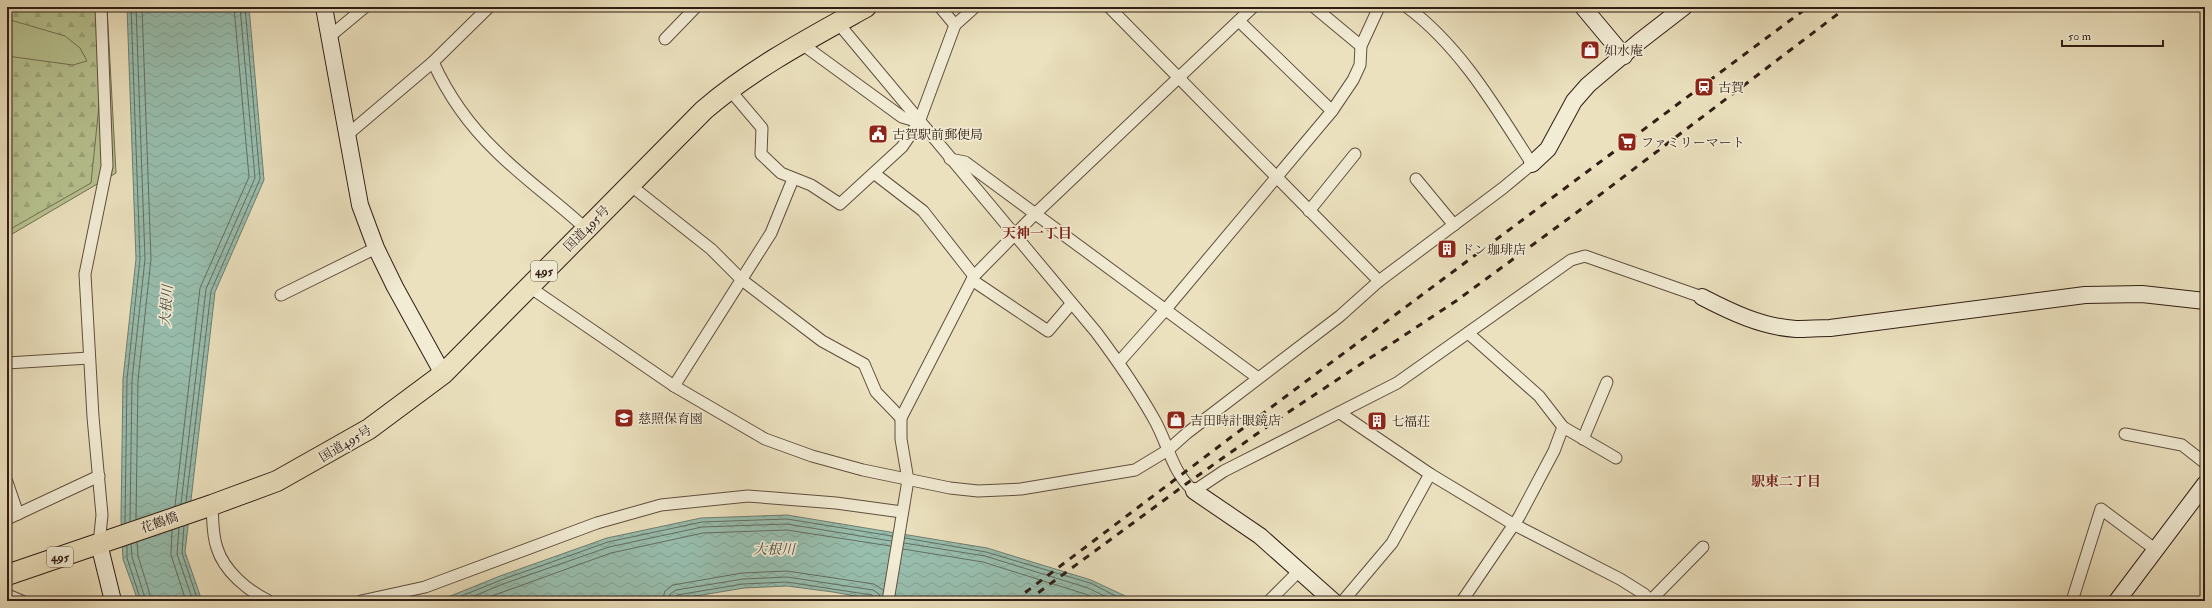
<svg xmlns="http://www.w3.org/2000/svg" width="2212" height="608" viewBox="0 0 2212 608" font-family="'IM FELL Double Pica','Noto Serif JP',serif">
  <style>
    .green { fill: #b7c391; stroke: #747053 }
    .forest { fill: url(#forest-firs); stroke: #747053 }
    .water { fill: url(#water-waves); stroke: #6f7e71 }
    .lines { fill: none; stroke-linecap: round; stroke-linejoin: round }
    .shore { stroke: #646e62; stroke-width: 1 }
    .street-casing { stroke: #604e3f; stroke-width: 13 }
    .secondary-casing { stroke: #311d15; stroke-width: 18 }
    .highway-casing { stroke: #311d15; stroke-width: 22 }
    .street { stroke: #f2ecd5; stroke-width: 11 }
    .secondary { stroke: #f2ecd5; stroke-width: 16 }
    .highway { stroke: #ebe1be; stroke-width: 20 }
    .rail { stroke: #311d15; stroke-width: 3; stroke-dasharray: 7 7; stroke-linecap: butt }
    .labels { text-anchor: middle; stroke-width: 3.5; stroke-linejoin: round; paint-order: stroke }
    .shield { fill: #f2ecd5; stroke: #6b5b4f; stroke-width: 1 }
    .shield-label { font-size: 12px; font-weight: bold; fill: #311d15 }
    .poi-label { font-size: 13px; fill: #311d15; stroke: #f2ecd5; text-anchor: start }
    .street-label { font-size: 13px; fill: #311d15; stroke: #f2ecd5 }
    .neighbourhood-label { font-size: 14px; font-weight: bold; fill: #7a1f14; stroke: #f2ecd5 }
    .water-label { font-size: 14px; font-style: italic; fill: #504d43; stroke: #f2ecd5 }
  </style>
  <defs>
    <pattern id="forest-firs" width="22" height="20" patternUnits="userSpaceOnUse"><rect width="22" height="20" fill="#b7c391"/><path d="M5 1l3.5 6h-7zM16 11l3.5 6h-7z" fill="#9ea77c"/></pattern>
    <pattern id="water-waves" width="16" height="10" patternUnits="userSpaceOnUse"><rect width="16" height="10" fill="#98beae"/><path d="M0 5q4-4 8 0t8 0" fill="none" stroke="#83a395"/></pattern>
  </defs>
  <rect width="100%" height="100%" fill="#ebe1be"/>
  <filter id="stains"><feTurbulence type="fractalNoise" baseFrequency=".005" numOctaves="4"/><feColorMatrix values="0 0 0 0 .2 0 0 0 0 .09 0 0 0 0 .02 0 0 0 .5 -.17"/></filter>
  <radialGradient id="worn" r=".72"><stop offset=".6" stop-color="#630" stop-opacity="0"/><stop offset="1" stop-color="#630" stop-opacity=".3"/></radialGradient>
  <polygon class="green" points="7,7 107,7 116,173 7,237"/>
  <polygon class="forest" points="7,7 96,7 101,86 91,183 7,231 7,56 73,65 87,61 80,48 65,36 7,19"/>
  <g class="water">
    <polygon points="127,7 249,7 264,180 215,292 185,552 202,601 138,601 123,559 121,519 123,379 136,259"/>
    <polygon points="787,515 987,548 1091,580 1136,601 882,601 833,592 787,586 744,588 666,601 438,601 500,576 607,538 701,518"/>
  </g>
  <g class="lines">
    <g class="shore">
      <polyline points="186,502 211,291 260,179 245,7"/>
      <polyline points="181,504 206,289 255,178 240,7"/>
      <polyline points="175,506 200,288 249,177 234,7"/>
      <polyline points="136,519 138,380 151,259 142,7"/>
      <polyline points="130,521 132,380 145,259 136,7"/>
      <polyline points="125,523 127,379 140,259 131,7"/>
      <polyline points="184,526 182,553 198,601"/>
      <polyline points="179,528 177,554 193,601"/>
      <polyline points="172,530 171,555 186,601"/>
      <polyline points="905,538 986,552 1090,583 1126,601"/>
      <polyline points="137,542 138,556 152,601"/>
      <polyline points="904,543 985,556 1088,588 1115,601"/>
      <polyline points="131,544 132,557 146,601"/>
      <polyline points="127,546 127,558 141,601"/>
      <polyline points="903,549 983,562 1085,594 1101,601"/>
      <polyline points="449,601 501,580 608,542 702,522 787,519 892,536"/>
      <polyline points="462,601 503,584 609,547 702,527 787,524 891,541"/>
      <polyline points="478,601 611,553 703,533 787,530 890,546"/>
      <polyline points="662,601 665,591 673,585 742,573 787,571 874,584 883,590"/>
      <polyline points="668,601 670,594 676,590 743,579 787,577 873,590 879,594 881,601"/>
      <polyline points="673,601 677,595 743,584 787,582 872,595 876,601"/>
    </g>
    <defs>
      <g id="street">
        <polyline points="940,7 955,25"/>
        <polyline points="1109,7 1379,281"/>
        <polyline points="1314,7 1361,46"/>
        <polyline points="1239,21 1332,111"/>
        <path d="M838,23L1096,332C1117,360 1137,389 1154,419C1168,443 1172,473 1194,491L1224,471L1397,383L1571,260L1585,256L1702,297"/>
        <polyline points="329,37 365,7"/>
        <polyline points="665,39 696,7"/>
        <polyline points="802,44 902,117 919,122"/>
        <path d="M433,62C448,95 470,126 496,151C524,179 557,202 586,229"/>
        <polyline points="729,89 762,128 761,154 781,173 811,185 840,204 902,147 919,122 955,25 975,7"/>
        <polyline points="347,135 433,62 489,7"/>
        <polyline points="950,159 965,162 1258,378"/>
        <polyline points="875,174 923,211 974,276"/>
        <polyline points="1416,179 1454,225"/>
        <polyline points="630,185 711,249 742,280 822,341 864,364 876,392 901,418"/>
        <polyline points="1309,211 1355,154"/>
        <polyline points="972,280 1048,331 1071,304"/>
        <path d="M528,286L674,386L765,439L812,456L863,470L950,488L978,491L1021,489L1135,470L1168,450L1187,433L1340,316L1379,281L1503,188L1532,164C1496,108 1461,47 1407,7"/>
        <polyline points="281,295 376,248"/>
        <polyline points="1119,362 1166,309 1332,111 1353,80 1360,65 1361,46 1379,7"/>
        <polyline points="7,363 89,358"/>
        <polyline points="674,386 771,233 793,179"/>
        <polyline points="1340,413 1430,474 1513,524 1620,579 1644,594 1651,601"/>
        <polyline points="1563,427 1616,458"/>
        <polyline points="2125,434 2182,445 2205,463"/>
        <polyline points="1583,439 1607,382"/>
        <polyline points="7,482 18,514"/>
        <path d="M212,505C213,519 212,534 217,548C224,571 248,591 269,601"/>
        <polyline points="7,519 99,476"/>
        <polyline points="99,544 102,515 93,417 85,274 107,166 101,7"/>
        <polyline points="7,597 10,596 22,601"/>
        <polyline points="361,601 425,587 597,523 661,505 748,496 836,503 902,512"/>
        <polyline points="888,601 908,480 901,439 901,418 974,276 1035,214 1253,7"/>
        <polyline points="1269,601 1299,571"/>
        <polyline points="1343,601 1392,543 1430,474"/>
        <polyline points="1462,601 1519,517 1554,451 1563,427 1539,396 1468,333"/>
        <polyline points="1650,601 1703,547"/>
        <polyline points="2072,601 2101,509 2156,550"/>
      </g>
      <g id="secondary">
        <polyline points="324,7 360,205 376,248 395,287 443,374"/>
        <polyline points="1583,7 1624,56"/>
        <polyline points="1532,164 1548,149 1574,101 1588,85 1640,41 1684,7"/>
        <path d="M1702,297C1731,312 1762,327 1796,329C1807,329 1819,328 1830,328L2085,295L2142,294L2205,301"/>
        <polyline points="1194,491 1260,536 1333,601"/>
        <polyline points="99,544 113,601"/>
        <polyline points="2117,601 2205,484"/>
      </g>
      <path id="highway" d="M7,575L212,505L277,481L369,429L443,374L704,110C753,68 810,38 866,7"/>
    </defs>
    <use href="#street" class="street-casing"/>
    <use href="#secondary" class="secondary-casing"/>
    <use href="#highway" class="highway-casing"/>
    <use href="#street" class="street"/>
    <use href="#secondary" class="secondary"/>
    <use href="#highway" class="highway"/>
    <g class="rail">
      <polyline points="1014,601 1234,435 1808,7"/>
      <polyline points="1027,601 1186,484 1278,419 1456,301 1576,213 1847,7"/>
    </g>
  </g>
  <defs>
    <symbol id="shop-square" viewBox="-11 -11 22 22"><rect x="-9" y="-9" width="18" height="18" rx="4" fill="#8f2418" stroke="#f2ecd5"/><path d="M-5-2.5h2.3a2.7 3.5 0 0 1 5.4 0H5L5.5 6h-11ZM-1.5-2.5h3a1.5 2.3 0 0 0-3 0Z" fill="#fff"/></symbol>
    <symbol id="station-square" viewBox="-11 -11 22 22"><rect x="-9" y="-9" width="18" height="18" rx="4" fill="#8f2418" stroke="#f2ecd5"/><path d="M-3-6H3Q5-6 5-4V2Q5 4 3 4L4.5 6H3L1.5 4h-3L-3 6H-4.5L-3 4Q-5 4-5 2V-4Q-5-6-3-6ZM-3.5-4v3h7v-3ZM-3.5 1v1.5H-2V1ZM2 1v1.5H3.5V1Z" fill="#fff"/></symbol>
    <symbol id="civic-square" viewBox="-11 -11 22 22"><rect x="-9" y="-9" width="18" height="18" rx="4" fill="#8f2418" stroke="#f2ecd5"/><path d="M-.6-6.5H3V-4.5H.6V-3L4-1V1h2V6H-6V1h2V-1L-.6-3ZM-1.2 2.5V6h2.4V2.5Z" fill="#fff"/></symbol>
    <symbol id="supermarket-square" viewBox="-11 -11 22 22"><rect x="-9" y="-9" width="18" height="18" rx="4" fill="#8f2418" stroke="#f2ecd5"/><path d="M-6-5.5h2.5l.6 2H6L4.5 2H-2.5L-4.4-4H-6ZM-1.5 3.2a1.3 1.3 0 1 0 .1 0ZM3 3.2a1.3 1.3 0 1 0 .1 0Z" fill="#fff"/></symbol>
    <symbol id="building-square" viewBox="-11 -11 22 22"><rect x="-9" y="-9" width="18" height="18" rx="4" fill="#8f2418" stroke="#f2ecd5"/><path d="M-4-6H4V6H1V3H-1V6H-4ZM-2.5-4.3h1.7v1.8h-1.7ZM.8-4.3h1.7v1.8H.8ZM-2.5-1h1.7V.8h-1.7ZM.8-1h1.7V.8H.8Z" fill="#fff"/></symbol>
    <symbol id="school-square" viewBox="-11 -11 22 22"><rect x="-9" y="-9" width="18" height="18" rx="4" fill="#8f2418" stroke="#f2ecd5"/><path d="M0-5L7-2L0 1L-7-2ZM-4 1L0 2.5L4 1V4Q0 6-4 4Z" fill="#fff"/></symbol>
  </defs>
  <g fill-rule="evenodd">
    <use href="#shop-square" x="1579" y="39" width="22" height="22"/>
    <use href="#station-square" x="1693" y="76" width="22" height="22"/>
    <use href="#civic-square" x="867" y="123" width="22" height="22"/>
    <use href="#supermarket-square" x="1616" y="131" width="22" height="22"/>
    <use href="#building-square" x="1436" y="238" width="22" height="22"/>
    <use href="#school-square" x="613" y="407" width="22" height="22"/>
    <use href="#shop-square" x="1165" y="409" width="22" height="22"/>
    <use href="#building-square" x="1366" y="410" width="22" height="22"/>
  </g>
  <g class="labels">
    <g class="shield">
      <rect x="531" y="261" width="26" height="20" rx="3"/>
      <rect x="47" y="547" width="26" height="20" rx="3"/>
    </g>
    <g class="shield-label">
      <text x="544" y="275">495</text>
      <text x="60" y="561">495</text>
    </g>
    <g class="poi-label">
      <text x="1604" y="55">如水庵</text>
      <text x="1718" y="92">古賀</text>
      <text x="892" y="139">古賀駅前郵便局</text>
      <text x="1641" y="147">ファミリーマート</text>
      <text x="1461" y="254">ドン珈琲店</text>
      <text x="638" y="423">慈照保育園</text>
      <text x="1190" y="425">吉田時計眼鏡店</text>
      <text x="1391" y="426">七福荘</text>
    </g>
    <g class="street-label">
      <text transform="translate(586 228) rotate(-45)" y="5">国道495号</text>
      <text transform="translate(345 443) rotate(-31)" y="5">国道495号</text>
      <text transform="translate(159 522) rotate(-19)" y="5">花鶴橋</text>
    </g>
    <g class="neighbourhood-label">
      <text x="1037" y="238">天神一丁目</text>
      <text x="1786" y="486">駅東二丁目</text>
    </g>
    <g class="water-label">
      <text transform="translate(166 306) rotate(-86)" y="5">大根川</text>
      <text x="774" y="554">大根川</text>
    </g>
  </g>
  <rect width="2212" height="608" fill="none" stroke="#ebe1be" stroke-width="24"/>
  <rect x="8" y="8" width="2196" height="592" fill="none" stroke="#311d15" stroke-width="2"/>
  <rect x="12" y="12" width="2188" height="584" fill="none" stroke="#311d15"/>
  <path d="M2062 40v6h101v-6" fill="none" stroke="#311d15" stroke-width="2"/>
  <text x="2068" y="40" font-size="12" fill="#311d15" stroke="#f2ecd5" stroke-width="3" paint-order="stroke">50 m</text>
  <rect width="100%" height="100%" filter="url(#stains)"/>
  <rect width="100%" height="100%" fill="url(#worn)"/>
</svg>
